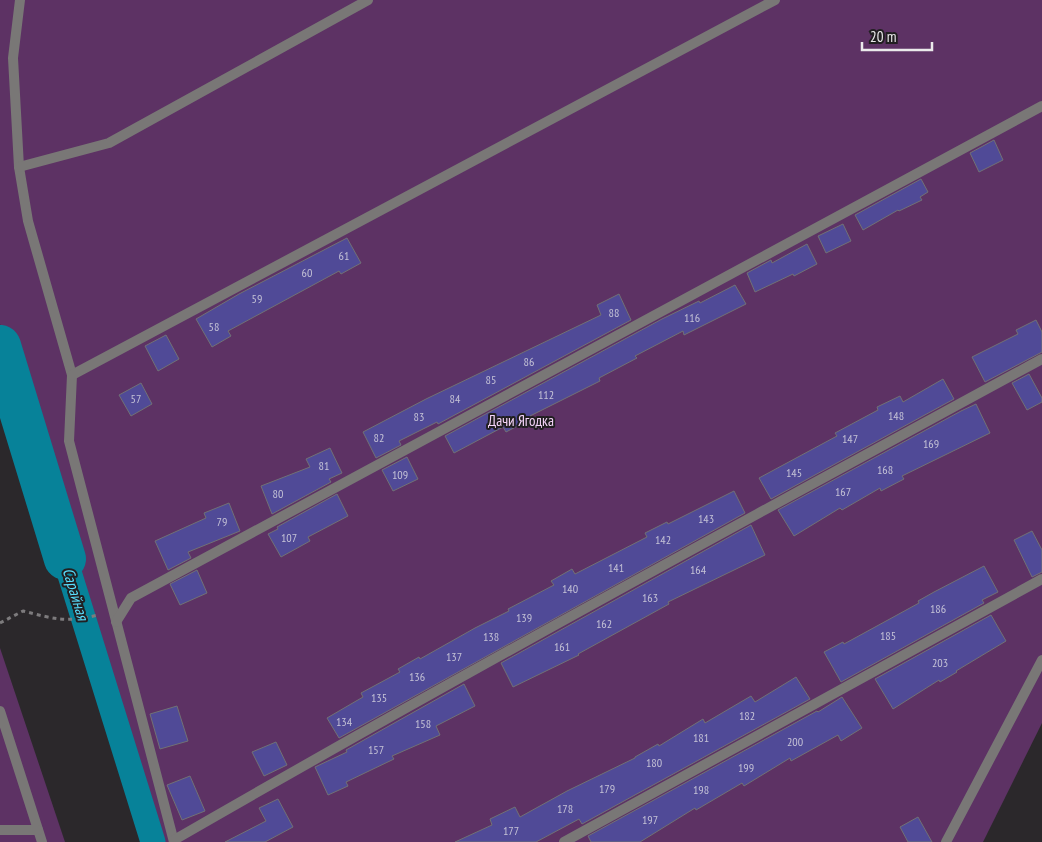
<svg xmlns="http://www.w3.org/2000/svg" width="1042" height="842" viewBox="0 0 1042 842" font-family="'PT Sans Narrow',sans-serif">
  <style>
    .green { fill: #5d3264 }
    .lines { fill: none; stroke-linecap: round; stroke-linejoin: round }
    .canal { stroke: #078299; stroke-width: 25 }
    .river { stroke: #078299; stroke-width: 42 }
    .building { fill: #504a97; stroke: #717175 }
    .path { stroke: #7d7b7d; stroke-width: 3; stroke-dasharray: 4 4; stroke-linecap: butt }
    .lane { stroke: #797776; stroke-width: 10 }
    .labels { text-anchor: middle; stroke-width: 4; stroke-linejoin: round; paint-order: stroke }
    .number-label { font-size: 12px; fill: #c4c2d6 }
    .park-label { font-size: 15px; fill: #f5d4f9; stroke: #211f21 }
    .water-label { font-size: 16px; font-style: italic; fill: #59defd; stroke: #211f21 }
  </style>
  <rect width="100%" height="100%" fill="#2b282b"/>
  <g class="green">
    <polygon points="0,0 1042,0 1042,723 983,842 157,842 0,324"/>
    <polygon points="0,648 65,842 0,842"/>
  </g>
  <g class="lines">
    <polyline class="canal" points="65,559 153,842"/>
    <polyline class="river" points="0,346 65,559"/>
  </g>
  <g class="building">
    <polygon points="994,140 1003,160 979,172 970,153"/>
    <polygon points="921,179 928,192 920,197 922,200 899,211 898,210 863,230 855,215"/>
    <polygon points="843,224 851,241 826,253 818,236"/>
    <polygon points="347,238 361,263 341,274 339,271 228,331 231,336 212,347 196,319 239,294"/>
    <polygon points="807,244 817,264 794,276 793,274 755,292 747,273 771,260 772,263"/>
    <polygon points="735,285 746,304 684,335 683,331 635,356 637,358 599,378 600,381 530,416 531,419 506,432 503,427 454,453 445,436 662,319 699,301 700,303"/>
    <polygon points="619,294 631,320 438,424 437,422 399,441 401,445 376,458 363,432 426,399 601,315 597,305"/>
    <polygon points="1036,320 1042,332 1042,352 985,382 972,357 1018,334 1016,330"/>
    <polygon points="166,335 179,359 158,371 145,346"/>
    <polygon points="1029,374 1042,398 1042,402 1027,410 1012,383"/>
    <polygon points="943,379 954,399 771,499 759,478 837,436 835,433 878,410 877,407 900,396 903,402"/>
    <polygon points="141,383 152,404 131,416 119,395"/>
    <polygon points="976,404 990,433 902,476 904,479 881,491 880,488 842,510 840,508 794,536 778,510 961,411"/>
    <polygon points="330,448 342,473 329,479 331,482 272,514 261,486 310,467 306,459"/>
    <polygon points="407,457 418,479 393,491 382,470"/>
    <polygon points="734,491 745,513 339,738 327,718 363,697 361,693 400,672 398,669 419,657 420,659 475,628 509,611 508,609 554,585 551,581 572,569 575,574 647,537 645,533 667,522 668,524"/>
    <polygon points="337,494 348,516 308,537 310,541 281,557 268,534 278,529 277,527"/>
    <polygon points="229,503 240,531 188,552 191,558 168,570 155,541 206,518 204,513"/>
    <polygon points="751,525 765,555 668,602 669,604 578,654 579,655 513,687 501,663"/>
    <polygon points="1032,531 1042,550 1042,572 1032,577 1014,540"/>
    <polygon points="984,566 998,592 982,600 984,603 841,682 824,652 843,642 844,644 919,603 918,601 934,592"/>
    <polygon points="197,570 207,593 180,605 170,584"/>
    <polygon points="991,615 1006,641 956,671 957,672 940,682 939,680 893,709 875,679"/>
    <polygon points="796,677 810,699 582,824 579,819 536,842 455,842 492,825 490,819 515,807 520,817 567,791 635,758 635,757 658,744 659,746 703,719 705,723 751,696 755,702"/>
    <polygon points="464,684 475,706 436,726 440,735 392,756 394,759 346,782 348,786 328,795 315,767 347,752 346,750"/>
    <polygon points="842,697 862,728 841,741 838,735 791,761 790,758 744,786 742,783 696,810 695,808 640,842 591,842 588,836 817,711 818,712"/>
    <polygon points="177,706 188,741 160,749 150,714"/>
    <polygon points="276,742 287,765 264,776 252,752"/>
    <polygon points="190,776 205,811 182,820 167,785"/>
    <polygon points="278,799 293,827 265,842 225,842 266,821 259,808"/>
    <polygon points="918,817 932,842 908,842 900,827"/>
  </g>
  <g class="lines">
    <path class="path" d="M0,623L23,611C55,619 65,623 98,615"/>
    <g class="lane">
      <polyline points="20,0 13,58 19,167 28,221 72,375 69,441 174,842"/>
      <polyline points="19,167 109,143 368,0"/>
      <polyline points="72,375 775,0"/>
      <polyline points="116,622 131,598 1042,106"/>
      <polyline points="0,711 42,842"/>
      <polyline points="0,830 38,830"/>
      <path d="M174,840C460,675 751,517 1042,359"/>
      <polyline points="564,842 1042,579"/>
      <polyline points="946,842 1042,660"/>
    </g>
  </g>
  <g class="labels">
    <g class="number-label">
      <text x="344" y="260">61</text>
      <text x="307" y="277">60</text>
      <text x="257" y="303">59</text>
      <text x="614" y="317">88</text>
      <text x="692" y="322">116</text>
      <text x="214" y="331">58</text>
      <text x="529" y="366">86</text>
      <text x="491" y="384">85</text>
      <text x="546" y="399">112</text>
      <text x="136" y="403">57</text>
      <text x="455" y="403">84</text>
      <text x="896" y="420">148</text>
      <text x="419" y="421">83</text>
      <text x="379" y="442">82</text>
      <text x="850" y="443">147</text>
      <text x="931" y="448">169</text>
      <text x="324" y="470">81</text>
      <text x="885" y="474">168</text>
      <text x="794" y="477">145</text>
      <text x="400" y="479">109</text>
      <text x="843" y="496">167</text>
      <text x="278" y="498">80</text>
      <text x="706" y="523">143</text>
      <text x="222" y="526">79</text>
      <text x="289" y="542">107</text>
      <text x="663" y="544">142</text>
      <text x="616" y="572">141</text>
      <text x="698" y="574">164</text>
      <text x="570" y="593">140</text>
      <text x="650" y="602">163</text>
      <text x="938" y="613">186</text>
      <text x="524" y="622">139</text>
      <text x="604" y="628">162</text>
      <text x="888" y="640">185</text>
      <text x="491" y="641">138</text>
      <text x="562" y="651">161</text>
      <text x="454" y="661">137</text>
      <text x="940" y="667">203</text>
      <text x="417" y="681">136</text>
      <text x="379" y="702">135</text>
      <text x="747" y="720">182</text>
      <text x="344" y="726">134</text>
      <text x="423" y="728">158</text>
      <text x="701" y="742">181</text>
      <text x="795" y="746">200</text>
      <text x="376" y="754">157</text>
      <text x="654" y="767">180</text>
      <text x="746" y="772">199</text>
      <text x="607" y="793">179</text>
      <text x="701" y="794">198</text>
      <text x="565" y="813">178</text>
      <text x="650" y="824">197</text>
      <text x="511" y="835">177</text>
    </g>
    <g class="park-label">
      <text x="521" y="426">Дачи Ягодка</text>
    </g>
    <g class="water-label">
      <text transform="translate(76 594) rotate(73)" y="6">Сарайная</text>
    </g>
  </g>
  <path d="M862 42v8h70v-8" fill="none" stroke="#ebeaeb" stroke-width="2.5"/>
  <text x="870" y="42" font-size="15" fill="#ebeaeb" stroke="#211f21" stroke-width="4" paint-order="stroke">20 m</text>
</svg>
